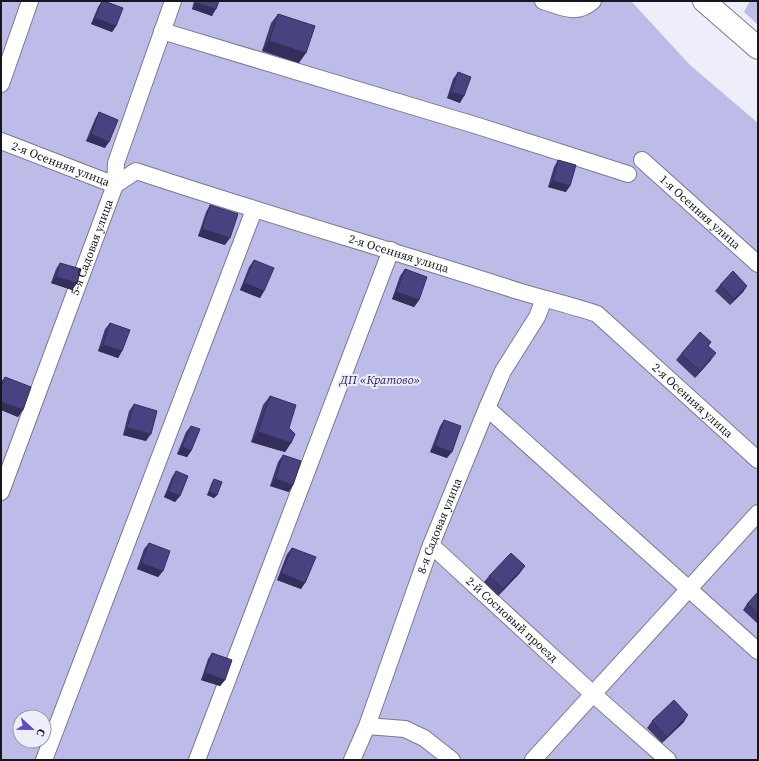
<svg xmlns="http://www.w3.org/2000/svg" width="759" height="761" viewBox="0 0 759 761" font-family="'Source Serif 4',serif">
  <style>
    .green { fill: #bdbce8; fill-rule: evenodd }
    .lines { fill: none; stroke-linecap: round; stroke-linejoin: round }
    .minor-casing { stroke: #797893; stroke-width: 18 }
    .secondary-casing { stroke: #797893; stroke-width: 24 }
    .minor { stroke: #fff; stroke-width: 16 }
    .secondary { stroke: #fff; stroke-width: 22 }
    .wall { fill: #3f396e }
    .shaded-wall { fill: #332e5a }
    .building { fill: #494280; stroke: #332e5a }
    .labels { text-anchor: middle; stroke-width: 4; stroke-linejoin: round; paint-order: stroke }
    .street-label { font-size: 12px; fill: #161621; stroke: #eeeefa }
    .park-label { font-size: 12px; font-style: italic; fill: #2b1768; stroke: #eeeefa }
  </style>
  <rect width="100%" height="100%" fill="#eeeefa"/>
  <g class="green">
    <path d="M1,1H631L690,65L758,123V760H1ZM20,717H44V741H20Z"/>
    <polygon points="750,1 758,1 758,25 744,12"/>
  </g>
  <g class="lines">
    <defs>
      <g id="minor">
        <path d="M543,1C562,7 577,16 593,1"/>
        <polyline points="162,31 478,126 628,174"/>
        <polyline points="1,84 30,1"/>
        <path id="s1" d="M1,141L115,185L136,171C262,213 391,250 518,291C544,299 571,305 597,314L758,460"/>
        <path id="s2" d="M642,160L758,264"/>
        <polyline points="487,408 758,651"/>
        <path id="s3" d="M1,492L115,185L116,163L173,1"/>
        <path id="s4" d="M431,545L593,694L668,760"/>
        <polyline points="367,726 405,729 424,738 452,760"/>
        <polyline points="44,760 254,210"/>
        <polyline points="197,760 391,250"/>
        <path id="s5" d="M352,760L367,726L431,545L487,408L503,371L537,317L544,299"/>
        <polyline points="533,760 758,513"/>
      </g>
      <polyline id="secondary" points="704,1 758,48"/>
    </defs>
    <use href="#minor" class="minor-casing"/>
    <use href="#secondary" class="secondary-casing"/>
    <use href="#minor" class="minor"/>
    <use href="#secondary" class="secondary"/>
  </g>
  <g class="wall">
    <polygon points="102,1 116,26 112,32 91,24 98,7"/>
    <polygon points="194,1 219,1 212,16 192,9"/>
    <polygon points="278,14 299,63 262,51 271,23"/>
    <polygon points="458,72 460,103 447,98 453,79"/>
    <polygon points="99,112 105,148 86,141 95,119"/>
    <polygon points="558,160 566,192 548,187 554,167"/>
    <polygon points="210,205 225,245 198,236 206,212"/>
    <polygon points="254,260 264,291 260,298 240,290 249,267"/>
    <polygon points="60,263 77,283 72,290 51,283 56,269"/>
    <polygon points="405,269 419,300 414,307 392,299 400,276"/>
    <polygon points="720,285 747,286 743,292 730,305 715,291"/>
    <polygon points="110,323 122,351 118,358 98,351 105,329"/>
    <polygon points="708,346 711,360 695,378 676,360 681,354"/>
    <polygon points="5,377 23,410 18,417 1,410 1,382"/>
    <polygon points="270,396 289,428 291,443 285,452 251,442 263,405"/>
    <polygon points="134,404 146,441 123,435 129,411"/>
    <polygon points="444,420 447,458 430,452 440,426"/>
    <polygon points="191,426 191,451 187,457 177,454 186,432"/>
    <polygon points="283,455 289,492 270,486 278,462"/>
    <polygon points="176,471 180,496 175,502 164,497 172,477"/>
    <polygon points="214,479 217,495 214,498 207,495 212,482"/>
    <polygon points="149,543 163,571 158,577 137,569 144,549"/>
    <polygon points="292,548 301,589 277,580 287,554"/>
    <polygon points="520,573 498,596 484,582 489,576"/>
    <polygon points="758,592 758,624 743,610 747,604"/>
    <polygon points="212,653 225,680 220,686 201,680 208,659"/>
    <polygon points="652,721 684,722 662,743 647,728"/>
  </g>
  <g class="shaded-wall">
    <polygon points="196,3 216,9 212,16 192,9"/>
    <polygon points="95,18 116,26 112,32 91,24"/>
    <polygon points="269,41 306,53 299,63 262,51"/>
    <polygon points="451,92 464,96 460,103 447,98"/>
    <polygon points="91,134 109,142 105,148 86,141"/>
    <polygon points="553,181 570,186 566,192 548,187"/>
    <polygon points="202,229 230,238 225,245 198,236"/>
    <polygon points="56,277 77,283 72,290 51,283"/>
    <polygon points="244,283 264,291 260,298 240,290"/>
    <polygon points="747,286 743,292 730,305 734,299"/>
    <polygon points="396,292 419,300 414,307 392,299"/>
    <polygon points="103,345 122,351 118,358 98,351"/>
    <polygon points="716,353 711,360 695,378 700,371"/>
    <polygon points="1,402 23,410 18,417 1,410"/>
    <polygon points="127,428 151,434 146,441 123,435"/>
    <polygon points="258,432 291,443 285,452 251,442"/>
    <polygon points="435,446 452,452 447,458 430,452"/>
    <polygon points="182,447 191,451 187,457 177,454"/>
    <polygon points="275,479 293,485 289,492 270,486"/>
    <polygon points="168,491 180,496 175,502 164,497"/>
    <polygon points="209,492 217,495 214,498 207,495"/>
    <polygon points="141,563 163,571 158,577 137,569"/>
    <polygon points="525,566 520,573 498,596 503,589"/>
    <polygon points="281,573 305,583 301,589 277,580"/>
    <polygon points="205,673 225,680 220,686 201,680"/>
    <polygon points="688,715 684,722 662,743 667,737"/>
  </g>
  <g class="building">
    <polygon points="102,1 104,1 123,8 116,26 95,18"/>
    <polygon points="197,1 219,1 216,9 196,3"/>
    <polygon points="278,14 315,26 306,53 269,41"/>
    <polygon points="458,72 471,77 464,96 451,92"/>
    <polygon points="99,112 118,120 109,142 91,134"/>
    <polygon points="558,160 576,165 570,186 553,181"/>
    <polygon points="210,205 238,214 230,238 202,229"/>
    <polygon points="254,260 274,268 264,291 244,283"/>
    <polygon points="60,263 81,269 77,283 56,277"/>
    <polygon points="405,269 427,277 419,300 396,292"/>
    <polygon points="733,271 747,286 734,299 720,285"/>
    <polygon points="110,323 130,330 122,351 103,345"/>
    <polygon points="700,332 711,342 708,346 716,353 700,371 681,354"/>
    <polygon points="5,377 31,387 23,410 1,402 1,387"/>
    <polygon points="270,396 296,405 289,428 295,434 291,443 258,432"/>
    <polygon points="134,404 157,411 151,434 127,428"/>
    <polygon points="444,420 461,426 452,452 435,446"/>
    <polygon points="191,426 200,429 191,451 182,447"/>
    <polygon points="283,455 301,461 293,485 275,479"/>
    <polygon points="176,471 188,476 180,496 168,491"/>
    <polygon points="214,479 222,482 217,495 209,492"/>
    <polygon points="149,543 170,551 163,571 141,563"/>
    <polygon points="292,548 316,557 305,583 281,573"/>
    <polygon points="511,553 525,566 503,589 489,576"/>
    <polygon points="758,592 758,614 747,604"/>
    <polygon points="212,653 232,660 225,680 205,673"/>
    <polygon points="674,700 688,715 667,737 652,721"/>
  </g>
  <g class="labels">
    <g class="street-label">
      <text dy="4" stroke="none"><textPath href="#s1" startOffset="64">2-я Осенняя улица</textPath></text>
      <text dy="4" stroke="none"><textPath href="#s2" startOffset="78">1-я Осенняя улица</textPath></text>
      <text dy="4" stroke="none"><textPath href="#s3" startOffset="261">5-я Садовая улица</textPath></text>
      <text dy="4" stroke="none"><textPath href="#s1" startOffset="423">2-я Осенняя улица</textPath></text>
      <text dy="4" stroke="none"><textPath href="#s1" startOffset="759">2-я Осенняя улица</textPath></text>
      <text dy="4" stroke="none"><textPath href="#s5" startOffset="250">8-я Садовая улица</textPath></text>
      <text dy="4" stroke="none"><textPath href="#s4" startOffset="110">2-й Сосновый проезд</textPath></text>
    </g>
    <g class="park-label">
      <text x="380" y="384">ДП «Кратово»</text>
    </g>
  </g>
  <rect width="759" height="761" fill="none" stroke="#161621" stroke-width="4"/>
  <g transform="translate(32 729) rotate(112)"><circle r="19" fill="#eeeefa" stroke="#9898a3"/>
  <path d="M0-3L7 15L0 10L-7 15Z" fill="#5f4ac2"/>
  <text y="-6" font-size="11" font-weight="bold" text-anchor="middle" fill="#161621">С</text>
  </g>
</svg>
